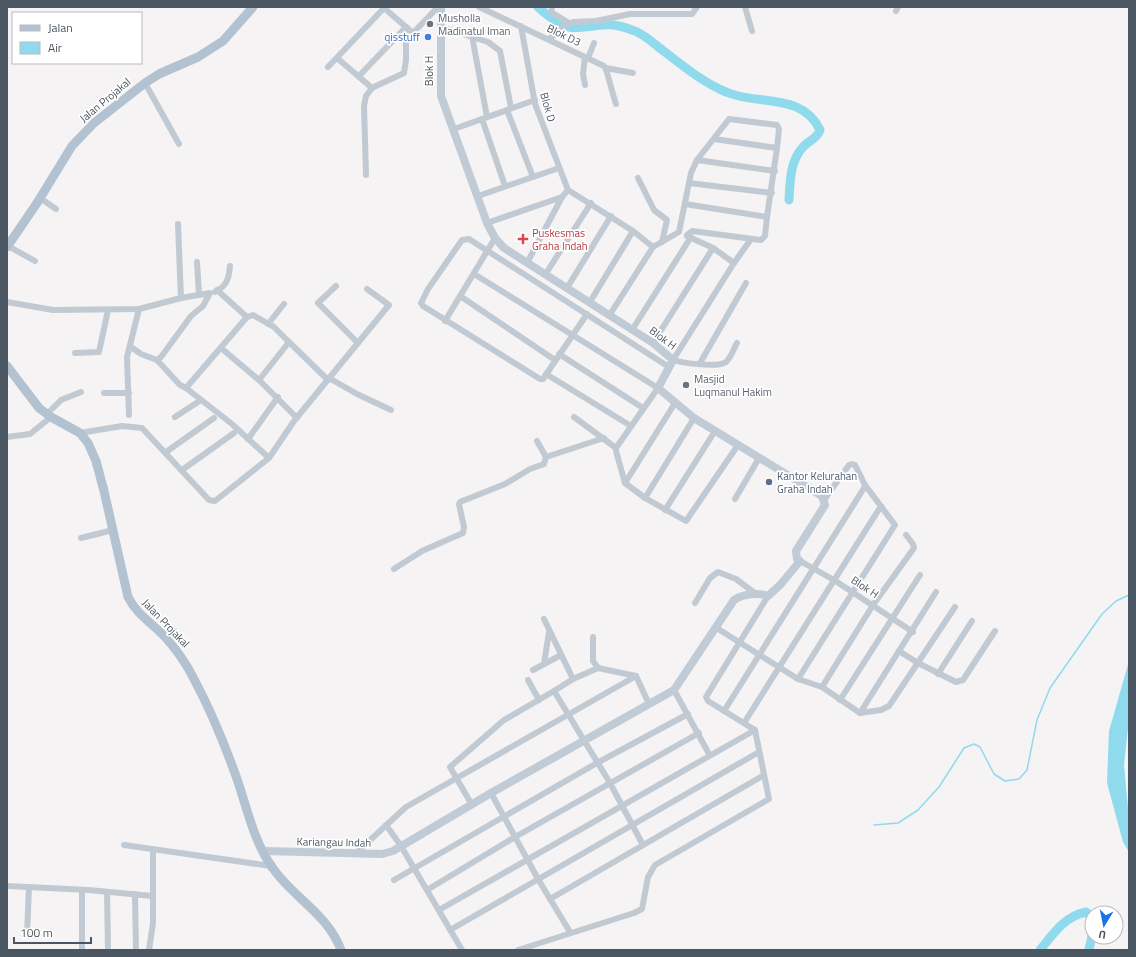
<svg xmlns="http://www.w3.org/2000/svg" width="1136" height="957" viewBox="0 0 1136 957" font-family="'Titillium Web',sans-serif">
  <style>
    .water { fill: #90daee }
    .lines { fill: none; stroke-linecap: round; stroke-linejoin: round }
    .stream { stroke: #90daee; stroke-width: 1.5 }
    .river { stroke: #90daee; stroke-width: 9 }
    .street { stroke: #c1cad2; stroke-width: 6 }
    .secondary { stroke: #c1cbd6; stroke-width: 8 }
    .primary { stroke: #b3c2d1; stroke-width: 9 }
    .worship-dot { fill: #6b7280; stroke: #fff; stroke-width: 1.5 }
    .shop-dot { fill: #3f7fe0; stroke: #fff; stroke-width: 1.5 }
    .health-dot { fill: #e0444e; stroke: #fff; stroke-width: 1.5 }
    .service-dot { fill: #5c6f8a; stroke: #fff; stroke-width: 1.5 }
    .labels { text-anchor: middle; stroke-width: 3.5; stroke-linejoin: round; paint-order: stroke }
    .worship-label { font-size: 11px; fill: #5b616d; stroke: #fff; text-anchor: start }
    .street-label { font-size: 11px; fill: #4a5661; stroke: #fff }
    .shop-label { font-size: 11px; fill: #366cbe; stroke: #fff; text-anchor: end }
    .health-label { font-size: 11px; fill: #be3a42; stroke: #fff; text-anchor: start }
    .service-label { font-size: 11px; fill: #4e5e75; stroke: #fff; text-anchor: start }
  </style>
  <rect width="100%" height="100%" fill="#f5f3f3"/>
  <polygon class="water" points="1129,661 1129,719 1124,765 1129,819 1129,852 1123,842 1107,783 1109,731"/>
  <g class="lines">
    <polyline class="stream" points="874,825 898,823 918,810 939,787 964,748 974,744 980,747 994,774 1005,781 1019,779 1027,770 1037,720 1050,688 1102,614 1116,601 1129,595"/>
    <g class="river">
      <path d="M538,7C545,14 559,24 569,27C580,29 594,25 605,25C614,24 624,27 632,30C645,34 654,44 665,52C683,66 704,83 726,92C758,106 802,92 820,130C817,139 809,140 803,147C790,161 790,182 789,200"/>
      <path d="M1040,950C1053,934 1065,916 1086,912L1092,918"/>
      <polyline points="1089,950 1092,936"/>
    </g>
    <g class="street">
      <path d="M479,7L604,66C607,69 613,96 616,104"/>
      <polyline points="552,7 551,12 569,23"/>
      <polyline points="745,7 752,31"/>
      <polyline points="384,8 413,33 438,7"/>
      <polyline points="896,11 898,7"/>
      <polyline points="521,26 535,104 568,190"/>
      <polyline points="441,27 488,42 500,51 511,108"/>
      <polyline points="472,36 487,117"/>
      <polyline points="549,39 567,24 574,22 596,21 630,14 692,14 697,7"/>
      <polyline points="337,58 372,88 376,86 404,73 406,60 406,27"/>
      <polyline points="588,58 594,43"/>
      <polyline points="328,67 385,7"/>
      <polyline points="606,68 633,73"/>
      <polyline points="359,76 406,27"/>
      <polyline points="145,83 179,144"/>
      <polyline points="585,85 583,74 585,57"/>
      <polyline points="507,110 533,177"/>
      <polyline points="482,119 505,186"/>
      <polyline points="454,129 535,100"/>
      <polyline points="697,160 775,171"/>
      <polyline points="366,175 364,106 366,96 372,88"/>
      <polyline points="638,178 654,210 667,220 662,242"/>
      <polyline points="689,183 772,193"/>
      <polyline points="568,190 633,231 653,247 679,232 691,173 697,160 729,119 777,125 779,129 777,148"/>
      <polyline points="478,196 559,168"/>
      <polyline points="40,198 56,209"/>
      <polyline points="685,204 767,217 777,148 714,139"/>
      <polyline points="487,223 562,197"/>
      <polyline points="178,224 181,298"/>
      <polyline points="687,235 692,231 761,240 765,236 767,217"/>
      <polyline points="687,236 713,248 734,263"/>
      <polyline points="8,246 35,261"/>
      <polyline points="197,262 199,295"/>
      <polyline points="527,263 562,197 568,190"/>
      <polyline points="474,274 658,388 616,448 616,451 625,483 645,498 686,521 738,445"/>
      <polyline points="545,275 591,203"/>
      <polyline points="336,286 318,303 358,343"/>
      <polyline points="567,288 611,216"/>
      <polyline points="217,290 247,317"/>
      <path d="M215,292C227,286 229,278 230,266"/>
      <polyline points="460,296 555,360"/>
      <polyline points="7,302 53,310 139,309 181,298 210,293 203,306 191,316 161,357 157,360 141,354 131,347"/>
      <polyline points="590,302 633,231"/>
      <polyline points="587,314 543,379 540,379 423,306 421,303 428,289 462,240 469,239 669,367"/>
      <polyline points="609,316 653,247"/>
      <polyline points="445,321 495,238"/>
      <polyline points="268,324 284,304"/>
      <polyline points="632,330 691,237"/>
      <polyline points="289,342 328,380"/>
      <polyline points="653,343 713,248"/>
      <path d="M737,343C734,348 731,358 726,362C718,368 683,363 673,360L734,263L751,239"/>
      <polyline points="221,348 259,380 297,418"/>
      <polyline points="75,353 99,352 108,310"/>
      <polyline points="559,354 643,408"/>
      <polyline points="157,360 180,385 186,388 247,317 253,315 274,327 289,342 259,380"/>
      <polyline points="700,363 746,283"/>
      <polyline points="546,374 631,426"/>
      <polyline points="329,378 357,394 391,410"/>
      <polyline points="186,388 232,424 269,458"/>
      <polyline points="104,393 129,393"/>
      <polyline points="47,414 61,400 81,392"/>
      <polyline points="129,415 127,357 139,309"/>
      <polyline points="175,417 201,400"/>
      <polyline points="574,417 616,448"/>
      <polyline points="80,433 122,426 142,428 209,500 215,501 269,458 294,421 389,305 367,289"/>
      <polyline points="7,437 30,434 51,417"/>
      <polyline points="248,439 278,397"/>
      <polyline points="537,441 546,457 604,438"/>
      <polyline points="166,452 214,418"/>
      <polyline points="182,470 234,433"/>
      <polyline points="625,483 675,403"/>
      <polyline points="645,498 694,418"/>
      <polyline points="735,499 759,458"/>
      <polyline points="665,510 715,431"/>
      <polyline points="81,538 113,530"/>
      <polyline points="800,561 834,580 913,632"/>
      <polyline points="394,569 422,551 463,533 464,527 459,504 460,502 505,484 530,469 544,464 546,457"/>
      <polyline points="695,603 710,578 718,572 736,579 756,594"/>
      <polyline points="544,619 573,679"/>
      <polyline points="715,627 798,679 822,687 860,713 881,710 889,706 955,607"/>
      <polyline points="593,637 593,661 598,668"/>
      <polyline points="899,651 918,663 956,682 963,680 995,631"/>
      <polyline points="544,664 549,632"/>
      <polyline points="533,670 561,655"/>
      <polyline points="938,674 972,621"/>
      <polyline points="636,676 598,668 573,679 554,691 610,783 643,845"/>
      <polyline points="798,679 895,525 865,485"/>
      <polyline points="528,680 539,700"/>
      <polyline points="822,687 873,605 914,548 913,544 906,535"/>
      <polyline points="674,690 709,754"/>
      <polyline points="840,700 920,575"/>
      <polyline points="724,711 864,488 865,485 855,465 852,464 849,465 824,500"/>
      <polyline points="860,713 936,592"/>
      <polyline points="744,723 881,506"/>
      <polyline points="491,793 538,879 570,932"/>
      <polyline points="472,805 450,767 504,720 554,691"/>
      <polyline points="386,825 401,846 462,950"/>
      <polyline points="124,845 271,866"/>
      <polyline points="355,854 406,807 636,676 649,704"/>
      <polyline points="394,880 597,763 688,714"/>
      <polyline points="7,886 89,890 152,896"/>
      <polyline points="427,890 515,837 699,733"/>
      <polyline points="107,892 108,950"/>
      <polyline points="135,894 136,950"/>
      <polyline points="550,899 764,775"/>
      <polyline points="439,910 755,730"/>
      <polyline points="450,930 759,752"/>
      <polyline points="27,934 29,887"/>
      <polyline points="82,950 82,890"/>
      <polyline points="149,950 153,923 153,849"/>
      <polyline points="518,950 634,913 642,909 648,877 655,865 769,799 755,730 708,701 706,697 768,596"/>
    </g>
    <path class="secondary" d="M264,851L382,854L393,851L491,793L674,690L734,600C743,594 758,592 768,596L781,584L800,561L797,559L796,551L825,505L822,496L694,418L658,388L673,360L653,343L504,248L495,238L487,223L441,96V7"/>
    <g class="primary">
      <polyline points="7,247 37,203 72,146 94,123 145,83 159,74 198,57 223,41 253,7"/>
      <path d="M7,366L39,408L51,417L80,433L88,443L96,461L104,491L128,597C138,616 151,622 165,637C177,650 186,663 194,679C211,711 225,745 237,779C247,808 254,842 272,867C293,898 327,913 341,950"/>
    </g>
  </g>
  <g class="worship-dot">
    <circle cx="430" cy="24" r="4"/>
    <circle cx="686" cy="385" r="4"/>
  </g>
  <circle class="shop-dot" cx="428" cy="37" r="4"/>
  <path class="health-dot" d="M521 233h4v4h4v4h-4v4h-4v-4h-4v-4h4z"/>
  <circle class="service-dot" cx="769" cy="482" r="4"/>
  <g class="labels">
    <g class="worship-label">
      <text x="438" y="22">Musholla<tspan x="438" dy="13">Madinatul Iman</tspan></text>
      <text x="694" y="383">Masjid<tspan x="694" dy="13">Luqmanul Hakim</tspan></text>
    </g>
    <g class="street-label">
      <text transform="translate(564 35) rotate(26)" y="4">Blok D3</text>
      <text transform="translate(429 71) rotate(-90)" y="4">Blok H</text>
      <text transform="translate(105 100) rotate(-40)" y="4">Jalan Projakal</text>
      <text transform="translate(548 107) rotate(74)" y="4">Blok D</text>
      <text transform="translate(663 338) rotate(37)" y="4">Blok H</text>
      <text transform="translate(865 587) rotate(33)" y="4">Blok H</text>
      <text transform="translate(166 623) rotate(46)" y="4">Jalan Projakal</text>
      <text transform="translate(334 842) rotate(1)" y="4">Kariangau Indah</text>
    </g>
    <g class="shop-label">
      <text x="420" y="41">qisstuff</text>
    </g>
    <g class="health-label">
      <text x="532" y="237">Puskesmas<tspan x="532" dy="13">Graha Indah</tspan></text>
    </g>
    <g class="service-label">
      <text x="777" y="480">Kantor Kelurahan<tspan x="777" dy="13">Graha Indah</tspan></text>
    </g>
  </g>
  <rect width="1136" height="957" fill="none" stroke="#4a5661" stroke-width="16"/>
  <rect x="12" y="12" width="130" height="52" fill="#ffffff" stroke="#b7bbc0"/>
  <rect x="20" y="25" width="20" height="6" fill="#b3c2d1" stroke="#b7bbc0"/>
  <text x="48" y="32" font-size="12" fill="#4a5661">Jalan</text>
  <rect x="20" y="42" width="20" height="12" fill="#90daee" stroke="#b7bbc0"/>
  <text x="48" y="52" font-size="12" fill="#4a5661">Air</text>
  <g transform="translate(1104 925) rotate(190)"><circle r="19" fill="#ffffff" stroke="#b7bbc0"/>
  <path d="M0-3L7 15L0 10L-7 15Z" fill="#1a73e8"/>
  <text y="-6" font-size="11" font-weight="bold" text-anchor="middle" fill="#4a5661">U</text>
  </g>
  <path d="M14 937v6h77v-6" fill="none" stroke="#4a5661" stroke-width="2"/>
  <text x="20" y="937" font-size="12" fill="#4a5661" stroke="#ffffff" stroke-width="3" paint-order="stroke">100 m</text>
</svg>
